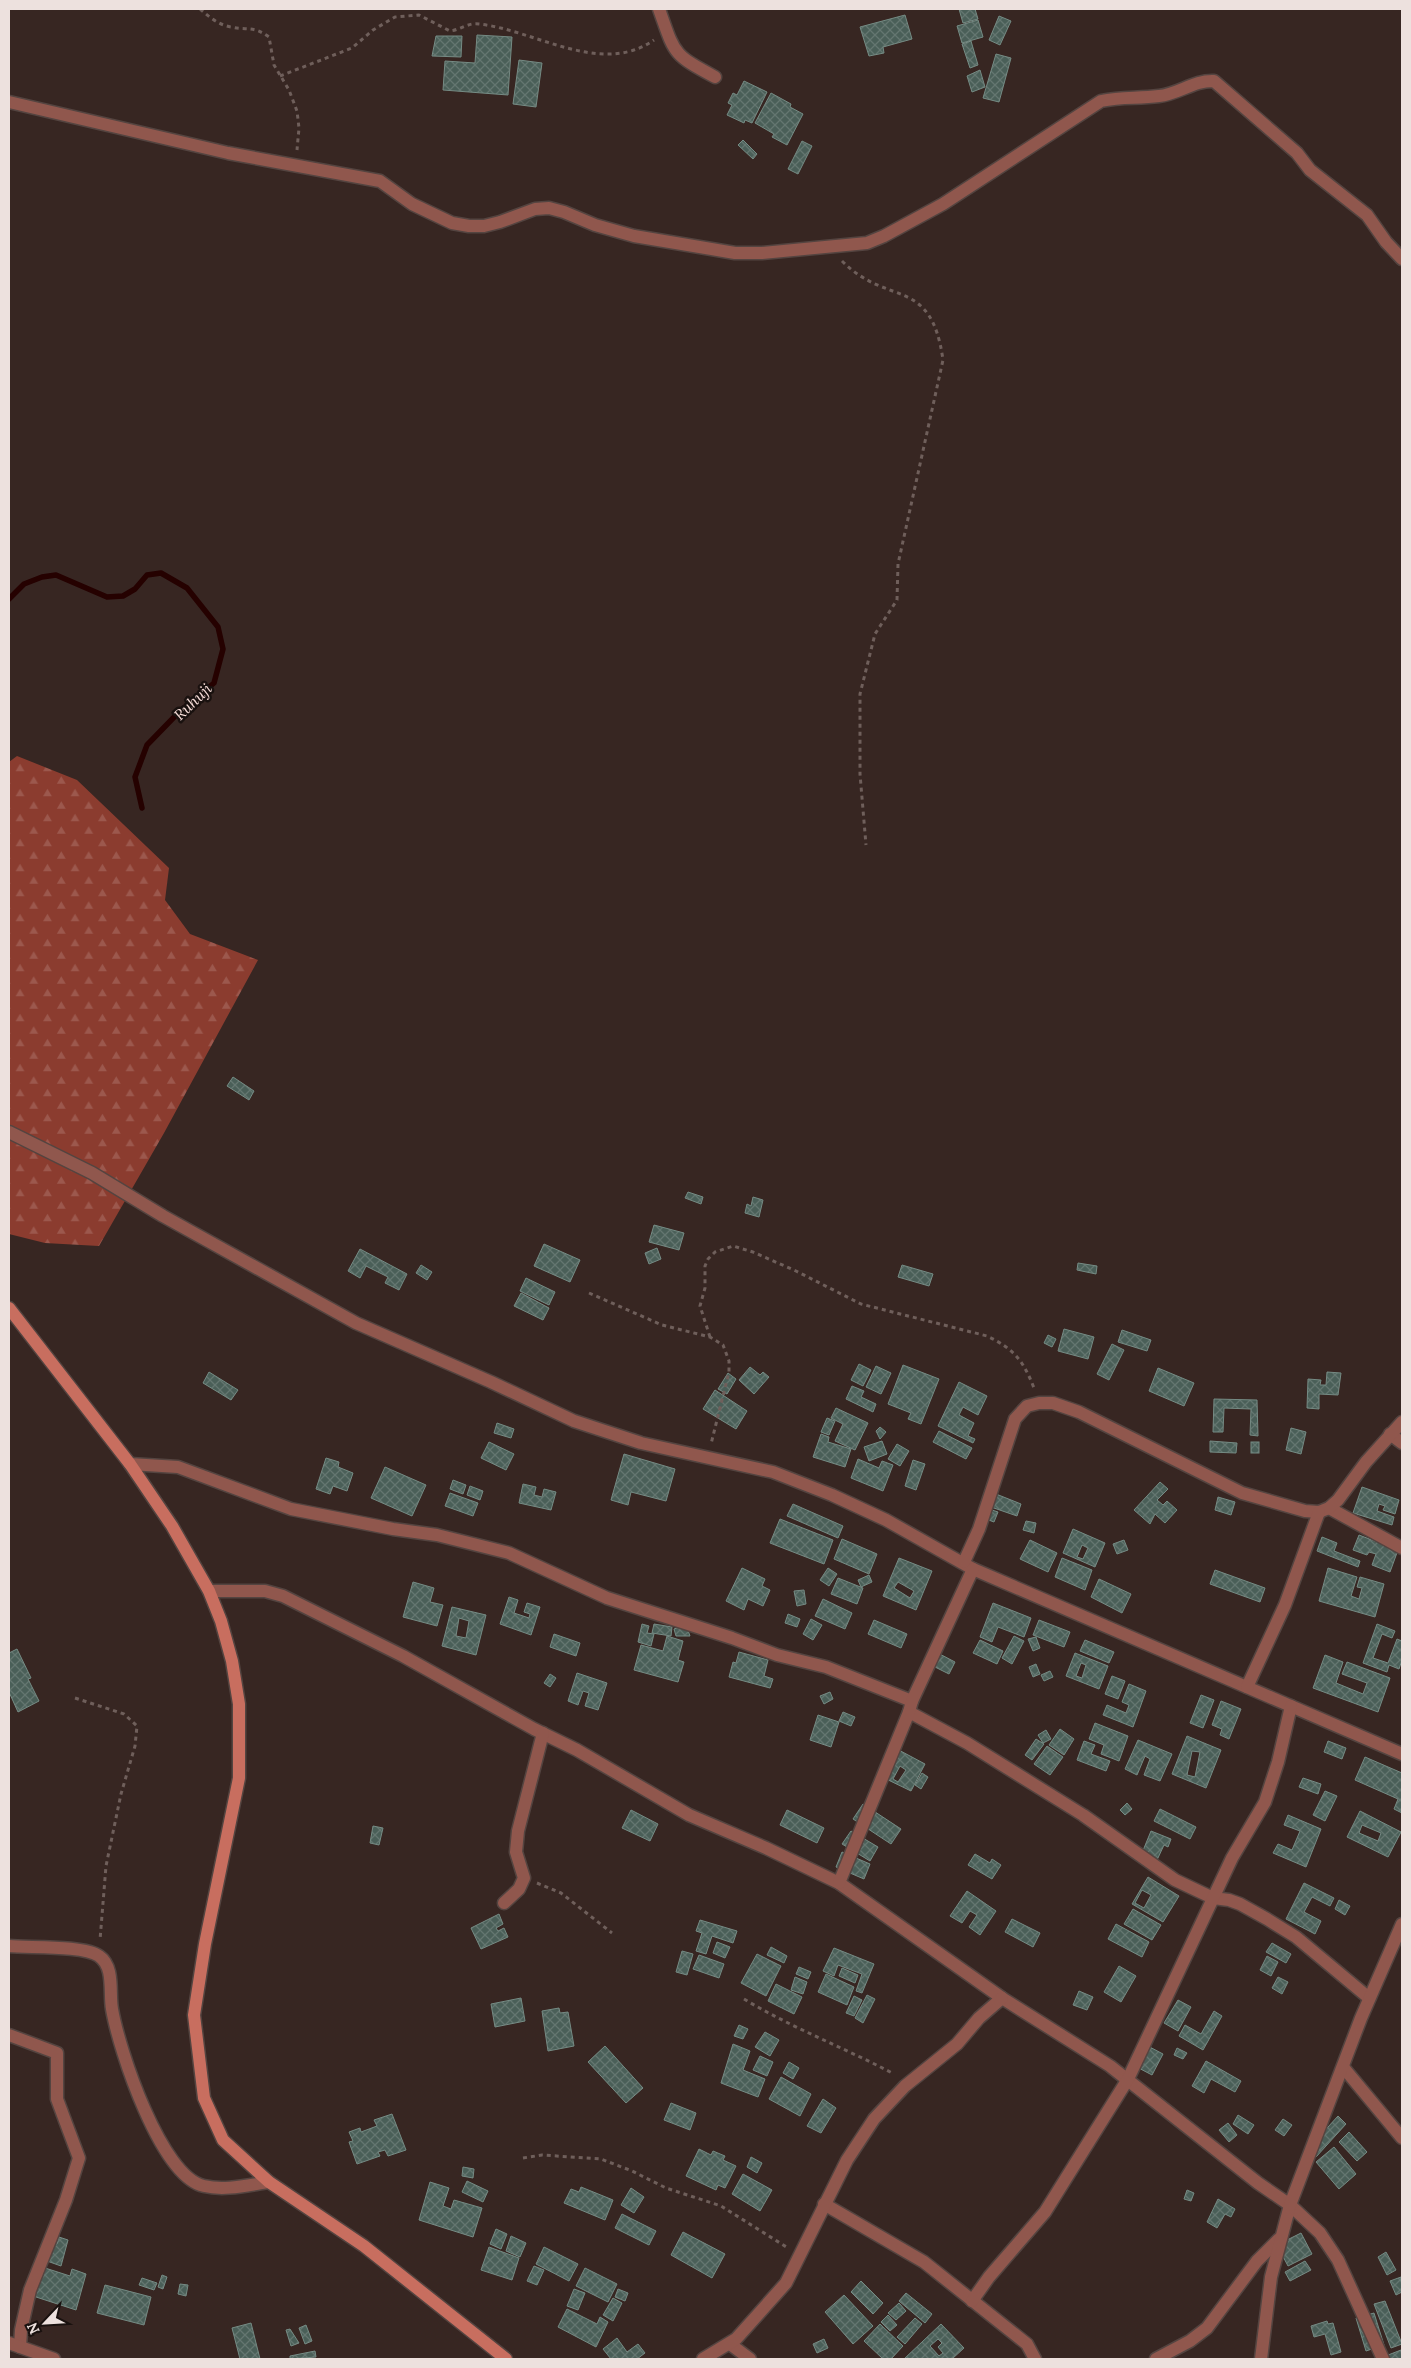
<svg xmlns="http://www.w3.org/2000/svg" width="1411" height="2368" viewBox="0 0 1411 2368" font-family="Lora,serif">
  <style>
    .forest { fill: url(#forest-firs) }
    .lines { fill: none; stroke-linecap: round; stroke-linejoin: round }
    .stream { stroke: #250100; stroke-width: 5.5 }
    .building { fill: url(#building-cross-hatch); stroke: #758b84; fill-rule: evenodd }
    .service-casing { stroke: #544440; stroke-width: 15 }
    .minor-casing { stroke: #544440; stroke-width: 15 }
    .secondary-casing { stroke: #544440; stroke-width: 15 }
    .path { stroke: #6f5f5b; stroke-width: 3; stroke-dasharray: 4 4; stroke-linecap: butt }
    .service { stroke: #90574d; stroke-width: 12 }
    .minor { stroke: #90574d; stroke-width: 12 }
    .secondary { stroke: #c86e5f; stroke-width: 12 }
    .labels { text-anchor: middle; stroke-width: 5; stroke-linejoin: round; paint-order: stroke }
    .water-label { font-size: 15px; font-style: italic; fill: #f5dcd7; stroke: #19110f }
  </style>
  <defs>
    <pattern id="forest-firs" width="22" height="20" patternUnits="userSpaceOnUse" patternTransform="scale(1.25)"><rect width="22" height="20" fill="#8b3c2f"/><path d="M5 1l3.5 6h-7zM16 11l3.5 6h-7z" fill="#9c584d"/></pattern>
    <pattern id="building-cross-hatch" width="8" height="8" patternUnits="userSpaceOnUse" patternTransform="scale(1.25)"><rect width="8" height="8" fill="#4a5f58"/><path d="M0 0l8 8M0 8l8-8" fill="none" stroke="#647670"/></pattern>
  </defs>
  <rect width="100%" height="100%" fill="#372622"/>
  <polygon class="forest" points="17,756 77,780 169,868 165,900 190,934 258,960 164,1133 99,1246 45,1243 9,1234 9,762"/>
  <g class="lines">
    <polyline class="stream" points="9,599 24,584 42,577 56,575 107,597 123,596 135,589 147,575 161,573 187,588 218,627 223,649 214,683 180,711 147,745 135,777 142,808"/>
  </g>
  <g class="building">
    <polygon points="959,9 975,9 978,19 963,23"/>
    <polygon points="905,15 912,39 883,47 884,53 869,56 860,27"/>
    <polygon points="999,16 1011,21 1000,45 989,40"/>
    <polygon points="978,20 983,37 962,43 957,26"/>
    <polygon points="477,35 512,37 508,95 443,90 445,61 475,63"/>
    <polygon points="436,36 462,36 461,57 432,56"/>
    <polygon points="971,41 978,65 970,68 962,44"/>
    <polygon points="996,54 1011,58 999,102 983,98"/>
    <polygon points="519,60 542,63 536,107 513,104"/>
    <polygon points="980,70 985,87 972,92 967,76"/>
    <polygon points="744,81 767,92 752,123 745,120 744,123 727,115 732,105 728,103 733,93 737,95"/>
    <polygon points="771,93 791,104 790,107 803,114 787,145 772,137 774,134 755,123"/>
    <polygon points="743,140 757,154 753,159 738,145"/>
    <polygon points="802,141 812,146 798,174 788,169"/>
    <polygon points="233,1077 254,1091 249,1100 227,1086"/>
    <polygon points="688,1192 703,1197 701,1204 685,1198"/>
    <polygon points="753,1197 763,1200 759,1217 745,1213 747,1204 751,1206"/>
    <polygon points="654,1225 684,1233 679,1250 649,1242"/>
    <polygon points="544,1244 580,1260 570,1282 534,1266"/>
    <polygon points="657,1248 661,1259 649,1264 645,1253"/>
    <polygon points="360,1249 407,1274 399,1290 385,1283 388,1277 366,1266 360,1278 348,1271"/>
    <polygon points="1078,1263 1097,1266 1096,1274 1077,1270"/>
    <polygon points="421,1265 432,1272 427,1280 416,1273"/>
    <polygon points="902,1265 933,1274 929,1286 898,1277"/>
    <polygon points="526,1278 555,1292 549,1305 520,1291"/>
    <polygon points="521,1293 549,1308 543,1320 514,1306"/>
    <polygon points="1064,1329 1094,1337 1088,1359 1058,1351"/>
    <polygon points="1122,1330 1151,1340 1147,1351 1118,1342"/>
    <polygon points="1048,1335 1056,1339 1052,1347 1044,1343"/>
    <polygon points="1112,1344 1124,1350 1109,1380 1097,1374"/>
    <polygon points="859,1364 871,1370 863,1386 851,1380"/>
    <polygon points="903,1365 939,1379 921,1424 908,1419 911,1413 888,1404"/>
    <polygon points="876,1366 891,1373 881,1394 866,1387"/>
    <polygon points="750,1367 760,1375 763,1372 769,1377 754,1394 739,1380"/>
    <polygon points="1158,1368 1194,1383 1184,1406 1149,1391"/>
    <polygon points="209,1372 238,1390 231,1400 203,1383"/>
    <polygon points="1327,1372 1341,1373 1338,1395 1319,1394 1319,1409 1307,1408 1308,1379 1321,1380 1320,1385 1326,1385"/>
    <polygon points="728,1373 736,1379 727,1394 718,1389"/>
    <polygon points="959,1382 987,1396 978,1415 963,1407 959,1415 974,1423 968,1436 975,1439 973,1443 938,1426"/>
    <polygon points="852,1386 864,1391 861,1397 876,1404 873,1412 846,1399"/>
    <polygon points="715,1390 747,1411 736,1429 703,1409"/>
    <polygon points="1214,1399 1257,1400 1258,1436 1250,1435 1251,1409 1224,1408 1223,1432 1213,1432"/>
    <polygon points="836,1408 868,1423 855,1450 835,1441 843,1424 831,1418"/>
    <polygon points="827,1418 835,1421 829,1435 821,1432"/>
    <polygon points="497,1423 514,1429 511,1438 494,1433"/>
    <polygon points="880,1427 886,1432 880,1439 876,1431"/>
    <polygon points="1291,1428 1306,1432 1301,1454 1286,1450"/>
    <polygon points="939,1431 972,1448 966,1459 933,1442"/>
    <polygon points="821,1434 829,1437 828,1442 851,1449 845,1467 813,1457"/>
    <polygon points="882,1441 887,1454 869,1461 864,1447"/>
    <polygon points="1210,1441 1237,1443 1236,1453 1210,1452"/>
    <polygon points="489,1442 514,1454 506,1470 481,1458"/>
    <rect x="1251" y="1442" width="8" height="11"/>
    <polygon points="897,1444 909,1451 900,1466 888,1459"/>
    <polygon points="624,1454 675,1469 666,1501 631,1492 628,1505 611,1500"/>
    <polygon points="326,1458 339,1462 338,1467 353,1473 347,1491 333,1486 330,1494 316,1489"/>
    <polygon points="858,1459 879,1468 882,1461 893,1465 883,1491 851,1478"/>
    <polygon points="913,1460 925,1464 916,1490 905,1486"/>
    <polygon points="385,1467 426,1485 412,1516 371,1498"/>
    <polygon points="453,1480 466,1485 463,1494 450,1489"/>
    <polygon points="1160,1482 1168,1489 1157,1500 1163,1505 1167,1501 1177,1510 1165,1523 1155,1514 1150,1524 1134,1510"/>
    <polygon points="523,1484 536,1487 534,1495 542,1497 544,1489 556,1492 551,1510 519,1503"/>
    <polygon points="470,1486 483,1491 480,1500 467,1495"/>
    <polygon points="1362,1487 1399,1500 1395,1514 1383,1510 1385,1506 1379,1504 1377,1511 1394,1517 1392,1525 1353,1513"/>
    <polygon points="450,1493 478,1503 473,1516 445,1506"/>
    <polygon points="996,1494 1021,1504 1017,1516 991,1507"/>
    <polygon points="1218,1497 1235,1502 1231,1515 1215,1510"/>
    <polygon points="793,1504 843,1526 838,1538 787,1516"/>
    <polygon points="989,1509 998,1512 994,1522 986,1519"/>
    <polygon points="780,1519 833,1540 824,1564 770,1543"/>
    <polygon points="1026,1521 1036,1523 1034,1533 1023,1530"/>
    <path d="M1073,1529L1105,1543L1095,1567L1063,1553ZM1082,1545L1088,1548L1083,1559L1077,1557Z"/>
    <polygon points="1359,1535 1398,1550 1390,1572 1372,1565 1376,1554 1369,1552 1367,1555 1353,1550"/>
    <polygon points="1322,1537 1337,1543 1334,1551 1360,1561 1358,1567 1317,1551"/>
    <polygon points="842,1539 877,1554 869,1574 834,1559"/>
    <polygon points="1030,1540 1057,1553 1048,1572 1020,1559"/>
    <polygon points="1124,1540 1128,1550 1117,1554 1113,1544"/>
    <path d="M899,1558L932,1571L916,1610L883,1596ZM898,1582L914,1591L910,1598L894,1588Z"/>
    <polygon points="1062,1558 1092,1570 1085,1590 1055,1577"/>
    <polygon points="742,1568 765,1579 762,1586 770,1590 763,1606 748,1599 744,1610 726,1601"/>
    <polygon points="828,1568 837,1574 829,1586 820,1580"/>
    <polygon points="1328,1568 1357,1577 1351,1596 1359,1599 1362,1588 1357,1587 1360,1577 1384,1584 1375,1617 1319,1601"/>
    <polygon points="1215,1570 1265,1588 1260,1602 1210,1584"/>
    <polygon points="869,1575 872,1582 861,1587 858,1580"/>
    <polygon points="838,1578 863,1588 857,1604 831,1594"/>
    <polygon points="1099,1579 1131,1594 1122,1613 1091,1597"/>
    <polygon points="413,1582 434,1588 430,1602 443,1605 437,1626 403,1617"/>
    <polygon points="804,1590 806,1604 797,1606 794,1591"/>
    <polygon points="509,1597 518,1600 514,1613 529,1618 530,1614 524,1612 527,1603 540,1607 531,1635 500,1624"/>
    <polygon points="823,1599 852,1613 845,1629 815,1616"/>
    <polygon points="993,1603 1031,1618 1024,1637 998,1627 992,1642 980,1637"/>
    <path d="M452,1607L486,1615L476,1655L442,1646ZM459,1618L469,1621L466,1638L456,1636Z"/>
    <polygon points="788,1614 800,1619 797,1627 785,1623"/>
    <polygon points="811,1619 822,1625 813,1640 803,1634"/>
    <polygon points="874,1620 907,1634 901,1648 868,1634"/>
    <polygon points="1039,1620 1070,1632 1064,1647 1033,1635"/>
    <polygon points="642,1624 649,1626 647,1633 654,1634 651,1646 638,1642"/>
    <polygon points="654,1624 672,1627 671,1636 652,1633"/>
    <polygon points="1377,1624 1395,1631 1392,1638 1382,1634 1373,1658 1388,1663 1397,1639 1402,1641 1402,1660 1399,1669 1389,1665 1387,1672 1363,1663"/>
    <polygon points="686,1625 690,1636 676,1636 674,1629"/>
    <polygon points="554,1634 580,1643 576,1656 550,1647"/>
    <polygon points="667,1636 683,1641 678,1660 684,1662 678,1682 634,1670 641,1645 663,1651"/>
    <polygon points="1014,1636 1024,1641 1012,1664 1002,1658"/>
    <polygon points="1036,1637 1040,1648 1033,1651 1028,1639"/>
    <polygon points="980,1640 1003,1651 997,1664 973,1653"/>
    <polygon points="1085,1640 1114,1652 1109,1663 1080,1651"/>
    <polygon points="17,1649 31,1678 28,1679 39,1701 18,1712 9,1692 9,1653"/>
    <polygon points="932,1650 955,1662 949,1674 935,1667 931,1674 922,1669"/>
    <polygon points="739,1652 768,1660 764,1676 773,1679 770,1688 729,1677 733,1662 736,1663"/>
    <path d="M1075,1653L1108,1666L1099,1689L1066,1676ZM1081,1663L1086,1665L1082,1678L1076,1676Z"/>
    <polygon points="1325,1655 1343,1662 1336,1683 1363,1694 1367,1683 1342,1674 1347,1662 1390,1678 1378,1712 1313,1688"/>
    <polygon points="1036,1664 1040,1674 1033,1677 1029,1667"/>
    <polygon points="1050,1671 1053,1677 1044,1681 1041,1675"/>
    <polygon points="577,1673 607,1683 598,1710 585,1706 589,1693 583,1691 578,1705 568,1701"/>
    <polygon points="550,1674 556,1678 550,1687 544,1683"/>
    <polygon points="1112,1676 1125,1681 1118,1699 1105,1694"/>
    <polygon points="1129,1684 1146,1691 1133,1727 1103,1715 1107,1705 1126,1713 1129,1705 1122,1702"/>
    <polygon points="830,1692 833,1699 824,1704 820,1696"/>
    <polygon points="1201,1695 1214,1700 1203,1728 1190,1723"/>
    <polygon points="1221,1701 1241,1709 1229,1739 1220,1735 1222,1729 1212,1725"/>
    <polygon points="843,1712 855,1717 851,1726 839,1721"/>
    <polygon points="818,1715 839,1722 831,1747 810,1740"/>
    <polygon points="1095,1723 1128,1736 1119,1761 1101,1754 1104,1745 1089,1739"/>
    <polygon points="1060,1729 1074,1739 1064,1755 1049,1745"/>
    <polygon points="1046,1730 1051,1739 1043,1743 1038,1735"/>
    <path d="M1187,1736L1221,1750L1206,1788L1172,1774ZM1192,1751L1200,1752L1195,1777L1187,1775Z"/>
    <polygon points="1036,1739 1044,1744 1032,1760 1025,1755"/>
    <polygon points="1138,1740 1172,1754 1160,1781 1144,1775 1150,1759 1145,1756 1137,1775 1125,1769"/>
    <polygon points="1084,1741 1095,1745 1091,1754 1110,1761 1106,1771 1077,1760"/>
    <polygon points="1328,1741 1346,1748 1342,1759 1324,1752"/>
    <polygon points="1047,1746 1063,1757 1050,1775 1034,1764"/>
    <path d="M895,1748L925,1764L911,1791L880,1776ZM900,1766L906,1770L898,1782L893,1779Z"/>
    <polygon points="1365,1757 1402,1773 1402,1813 1394,1809 1398,1799 1355,1780"/>
    <polygon points="922,1773 928,1777 921,1789 915,1785"/>
    <polygon points="1303,1778 1321,1784 1318,1794 1299,1787"/>
    <polygon points="1325,1791 1337,1796 1325,1821 1313,1815"/>
    <polygon points="1127,1803 1132,1809 1125,1815 1120,1810"/>
    <polygon points="863,1804 901,1829 891,1844 853,1819"/>
    <polygon points="1160,1809 1196,1827 1190,1839 1154,1821"/>
    <polygon points="631,1810 658,1824 650,1841 622,1828"/>
    <polygon points="787,1810 824,1828 817,1843 780,1825"/>
    <path d="M1360,1811L1401,1832L1388,1857L1347,1837ZM1362,1825L1381,1833L1378,1841L1359,1833Z"/>
    <polygon points="1288,1815 1321,1829 1306,1867 1273,1853 1278,1844 1292,1850 1300,1831 1284,1825"/>
    <polygon points="373,1826 383,1828 379,1845 370,1843"/>
    <polygon points="851,1831 878,1847 870,1861 842,1844"/>
    <polygon points="1151,1831 1171,1839 1168,1847 1164,1845 1157,1860 1142,1853"/>
    <polygon points="842,1852 870,1864 864,1879 836,1867"/>
    <polygon points="975,1854 990,1863 992,1859 1001,1865 992,1879 968,1865"/>
    <path d="M1148,1877L1179,1896L1163,1922L1132,1904ZM1142,1890L1151,1895L1144,1908L1135,1903Z"/>
    <polygon points="1304,1883 1334,1898 1330,1906 1312,1897 1304,1912 1321,1921 1315,1934 1286,1919"/>
    <polygon points="967,1891 996,1911 980,1935 969,1927 977,1915 970,1911 962,1923 950,1916"/>
    <polygon points="1339,1900 1350,1906 1345,1915 1335,1909"/>
    <polygon points="1133,1909 1161,1925 1152,1940 1124,1924"/>
    <polygon points="499,1914 503,1924 496,1928 498,1931 504,1928 508,1937 481,1949 471,1928"/>
    <polygon points="1012,1919 1040,1933 1033,1947 1005,1932"/>
    <polygon points="700,1920 737,1931 733,1943 712,1936 706,1954 696,1951 702,1933 696,1931"/>
    <polygon points="1116,1924 1149,1942 1142,1957 1108,1939"/>
    <polygon points="717,1942 730,1947 725,1958 713,1953"/>
    <polygon points="1272,1943 1291,1954 1286,1963 1266,1952"/>
    <polygon points="771,1947 787,1956 784,1963 767,1955"/>
    <polygon points="834,1948 874,1964 862,1993 856,1991 862,1974 838,1965 834,1976 823,1971"/>
    <polygon points="682,1951 693,1954 687,1975 676,1972"/>
    <polygon points="757,1954 781,1966 766,1996 741,1983"/>
    <polygon points="699,1955 724,1964 719,1978 693,1969"/>
    <polygon points="1267,1956 1278,1962 1271,1976 1260,1970"/>
    <polygon points="1119,1966 1136,1976 1121,2002 1104,1992"/>
    <polygon points="799,1967 811,1972 808,1979 796,1974"/>
    <polygon points="842,1968 858,1975 855,1983 839,1976"/>
    <polygon points="826,1974 854,1987 847,2005 818,1992"/>
    <polygon points="795,1977 807,1982 803,1994 791,1990"/>
    <polygon points="1278,1977 1288,1982 1282,1994 1272,1988"/>
    <polygon points="776,1984 802,1997 794,2014 768,2001"/>
    <polygon points="1079,1991 1093,1997 1087,2010 1073,2005"/>
    <polygon points="867,1995 875,1999 863,2023 855,2018"/>
    <polygon points="854,1996 862,2000 854,2016 846,2013"/>
    <polygon points="521,1998 525,2021 495,2027 491,2004"/>
    <polygon points="1178,2000 1191,2007 1178,2031 1164,2023"/>
    <polygon points="559,2008 560,2013 568,2012 574,2046 548,2051 542,2011"/>
    <polygon points="1214,2011 1222,2016 1203,2050 1179,2036 1185,2025 1201,2034"/>
    <polygon points="739,2025 748,2029 743,2039 734,2036"/>
    <polygon points="765,2032 779,2040 770,2056 755,2047"/>
    <polygon points="733,2044 750,2051 743,2070 765,2079 758,2097 721,2083"/>
    <polygon points="1144,2044 1163,2054 1152,2075 1133,2065"/>
    <polygon points="605,2046 643,2088 626,2103 588,2062"/>
    <polygon points="1177,2048 1187,2053 1183,2059 1174,2055"/>
    <polygon points="760,2056 773,2062 767,2076 753,2070"/>
    <polygon points="1206,2061 1241,2081 1235,2092 1211,2079 1204,2093 1192,2086"/>
    <polygon points="789,2062 799,2068 793,2079 783,2073"/>
    <polygon points="781,2077 811,2094 800,2116 769,2099"/>
    <polygon points="823,2099 836,2108 821,2133 807,2126"/>
    <polygon points="671,2103 696,2113 690,2130 664,2120"/>
    <polygon points="392,2114 406,2150 388,2156 385,2150 378,2152 380,2156 357,2164 349,2142 353,2141 349,2132 360,2128 361,2132 377,2126 374,2120"/>
    <polygon points="1238,2115 1254,2125 1248,2134 1233,2124"/>
    <polygon points="1338,2116 1346,2124 1316,2157 1307,2150"/>
    <polygon points="1283,2119 1292,2125 1284,2136 1275,2130"/>
    <polygon points="1228,2123 1237,2135 1229,2142 1219,2130"/>
    <polygon points="1349,2132 1367,2152 1357,2161 1339,2142"/>
    <polygon points="1334,2147 1356,2174 1339,2189 1316,2162"/>
    <polygon points="699,2149 711,2155 713,2151 725,2156 723,2160 736,2166 725,2188 718,2185 716,2190 686,2176"/>
    <polygon points="751,2157 762,2163 757,2173 747,2167"/>
    <polygon points="463,2167 474,2169 473,2178 462,2176"/>
    <polygon points="743,2174 772,2190 760,2211 732,2194"/>
    <polygon points="467,2181 488,2191 483,2202 462,2192"/>
    <polygon points="430,2182 449,2188 443,2206 451,2209 454,2200 482,2208 473,2237 419,2220"/>
    <polygon points="581,2187 613,2200 605,2220 564,2203 571,2189 579,2192"/>
    <polygon points="631,2188 644,2197 634,2213 621,2205"/>
    <polygon points="1187,2190 1194,2193 1191,2201 1184,2199"/>
    <polygon points="1218,2199 1235,2209 1231,2217 1225,2214 1217,2228 1207,2222"/>
    <polygon points="622,2214 656,2231 649,2245 615,2228"/>
    <polygon points="496,2229 507,2234 501,2249 490,2244"/>
    <polygon points="683,2232 725,2254 712,2278 671,2255"/>
    <polygon points="1301,2233 1312,2254 1288,2266 1277,2245"/>
    <polygon points="511,2236 526,2243 520,2257 506,2251"/>
    <polygon points="59,2237 68,2240 61,2266 47,2261 53,2243 57,2244"/>
    <polygon points="489,2247 519,2258 512,2280 481,2270"/>
    <polygon points="544,2247 578,2264 569,2281 536,2264"/>
    <polygon points="1386,2252 1396,2270 1387,2275 1378,2257"/>
    <polygon points="1305,2261 1311,2270 1290,2281 1285,2272"/>
    <polygon points="534,2266 544,2270 537,2285 527,2281"/>
    <polygon points="42,2267 70,2276 72,2269 86,2274 76,2310 33,2296"/>
    <polygon points="585,2268 617,2284 608,2302 576,2286"/>
    <polygon points="162,2275 167,2277 163,2289 158,2287"/>
    <polygon points="1401,2277 1402,2292 1396,2295 1390,2281"/>
    <polygon points="142,2278 157,2283 154,2290 139,2285"/>
    <polygon points="861,2281 883,2303 873,2314 851,2292"/>
    <polygon points="180,2284 188,2285 186,2296 178,2294"/>
    <polygon points="105,2285 151,2297 144,2325 97,2313"/>
    <polygon points="574,2289 585,2293 578,2310 567,2306"/>
    <polygon points="618,2289 628,2293 625,2301 615,2297"/>
    <polygon points="906,2293 932,2314 925,2323 899,2301"/>
    <polygon points="844,2295 873,2326 853,2344 825,2312"/>
    <polygon points="613,2298 622,2303 613,2321 603,2315"/>
    <polygon points="1385,2301 1402,2344 1391,2348 1374,2304"/>
    <polygon points="899,2303 906,2311 896,2320 888,2313"/>
    <polygon points="567,2309 597,2324 600,2317 608,2322 596,2347 558,2327"/>
    <polygon points="1374,2313 1384,2345 1366,2351 1356,2318"/>
    <polygon points="888,2315 897,2325 890,2331 881,2322"/>
    <polygon points="915,2318 922,2324 905,2344 897,2337"/>
    <polygon points="1327,2321 1328,2324 1333,2323 1341,2352 1331,2355 1325,2334 1314,2337 1311,2326"/>
    <polygon points="251,2323 260,2359 240,2359 232,2328"/>
    <polygon points="880,2324 903,2346 891,2359 883,2359 864,2341"/>
    <path d="M941,2324L964,2348L952,2359H904ZM938,2339L942,2343L938,2347L943,2353L939,2356L930,2346Z"/>
    <polygon points="306,2325 312,2341 305,2344 299,2328"/>
    <polygon points="290,2329 299,2343 291,2346 286,2330"/>
    <polygon points="617,2338 627,2352 638,2344 645,2353 637,2359 611,2359 603,2349"/>
    <polygon points="824,2339 828,2348 817,2353 813,2344"/>
    <polygon points="1401,2350 1402,2359 1384,2359 1383,2357"/>
    <polygon points="315,2351 316,2357 290,2359 290,2356"/>
  </g>
  <g class="lines">
    <defs>
      <path id="service" d="M9,102L228,153L380,181L412,204L452,223L469,226H484L500,222L535,209L549,208L564,212L595,225L634,236L735,253H762L867,243L884,236L943,204L1101,101C1123,96 1137,99 1159,96C1179,94 1194,80 1214,81L1297,153L1310,170L1367,215L1386,242L1402,259"/>
      <g id="minor">
        <path d="M659,9C675,54 672,54 715,77"/>
        <polyline points="9,1132 92,1173 163,1216 356,1323 491,1382 574,1421 641,1443 773,1472 832,1495 886,1520 973,1569 1402,1754"/>
        <polyline points="1390,1434 1402,1443"/>
        <polyline points="130,1464 178,1467 291,1509 393,1529 437,1535 509,1553 607,1598 732,1638 777,1655 826,1667 912,1701"/>
        <polyline points="1329,1508 1402,1548"/>
        <polyline points="964,1562 979,1529 1015,1419 1027,1406 1039,1403 1053,1403 1079,1412 1242,1493 1305,1511 1319,1512 1329,1508 1338,1500 1366,1462 1402,1422"/>
        <polyline points="209,1591 265,1591 283,1596 403,1656 534,1729 577,1750 689,1815 766,1848 839,1883 1002,1998 1110,2066 1258,2183 1290,2205 1320,2233 1338,2260 1383,2359"/>
        <polyline points="1247,1687 1285,1605 1319,1512"/>
        <polyline points="909,1712 967,1743 1083,1815 1175,1880 1213,1898 1229,1900 1240,1904 1267,1919 1296,1937 1369,1998"/>
        <polyline points="839,1883 909,1712 912,1701 973,1569"/>
        <polyline points="504,1903 519,1889 524,1878 516,1852 518,1831 543,1733"/>
        <path d="M9,1946C29,1948 84,1945 99,1956C115,1967 109,1993 112,2009C119,2050 161,2177 204,2186C225,2191 248,2185 269,2182"/>
        <polyline points="9,2035 57,2053 57,2099 79,2158 66,2200 30,2290 21,2330 20,2347"/>
        <polyline points="1343,2067 1402,2138"/>
        <polyline points="824,2204 924,2262 1027,2344 1035,2359"/>
        <polyline points="972,2301 989,2277 1045,2212 1128,2079 1232,1858 1265,1802 1278,1762 1291,1706"/>
        <polyline points="9,2343 54,2359"/>
        <polyline points="730,2344 750,2359"/>
        <polyline points="703,2359 736,2339 786,2283 847,2160 874,2119 905,2086 957,2044 979,2018 1002,1998"/>
        <polyline points="1156,2359 1190,2341 1207,2328 1257,2261 1279,2239"/>
        <polyline points="1261,2359 1271,2277 1290,2205 1361,2018 1402,1924"/>
      </g>
      <polyline id="secondary" points="9,1308 130,1464 172,1526 209,1591 221,1621 232,1661 239,1704 239,1778 205,1944 194,2015 204,2098 223,2140 269,2182 364,2246 506,2359"/>
    </defs>
    <use href="#service" class="service-casing"/>
    <use href="#minor" class="minor-casing"/>
    <use href="#secondary" class="secondary-casing"/>
    <g class="path">
      <path d="M200,9C209,17 219,25 231,27C248,31 252,25 269,37L274,65L289,90L297,111L299,128L297,150"/>
      <path d="M280,76L352,48L373,30L395,17L419,15L450,31C460,30 469,22 479,24C535,30 601,77 654,40"/>
      <path d="M842,261C889,308 931,275 943,360L898,564L897,600L875,634L860,694V774L866,845"/>
      <polyline points="589,1293 662,1325 710,1337 723,1345 729,1361 729,1372 711,1444"/>
      <path d="M710,1337L700,1306L705,1288V1266L708,1259L715,1252L733,1246L753,1252L796,1271L861,1304L987,1336C1014,1349 1023,1360 1034,1388"/>
      <polyline points="75,1698 124,1714 137,1726 135,1746 121,1794 106,1866 100,1940"/>
      <polyline points="537,1883 561,1893 612,1933"/>
      <path d="M744,1999C792,2028 845,2048 894,2074"/>
      <polyline points="523,2158 542,2155 601,2159 632,2171 666,2188 721,2206 788,2248"/>
    </g>
    <use href="#service" class="service"/>
    <use href="#minor" class="minor"/>
    <use href="#secondary" class="secondary"/>
  </g>
  <g class="labels">
    <g class="water-label">
      <text transform="translate(193 702) rotate(-44)" y="5">Ruhuji</text>
    </g>
  </g>
  <rect width="1411" height="2368" fill="none" stroke="#ede1de" stroke-width="20"/>
  <g transform="translate(45 2323) rotate(245)" stroke="#19110f" stroke-width="4" paint-order="stroke">
  <path d="M0-4L9 19L0 12L-9 19Z" fill="#ede1de"/>
  <text y="-8" font-size="14" font-weight="bold" text-anchor="middle" fill="#ede1de">N</text>
  </g>
</svg>
